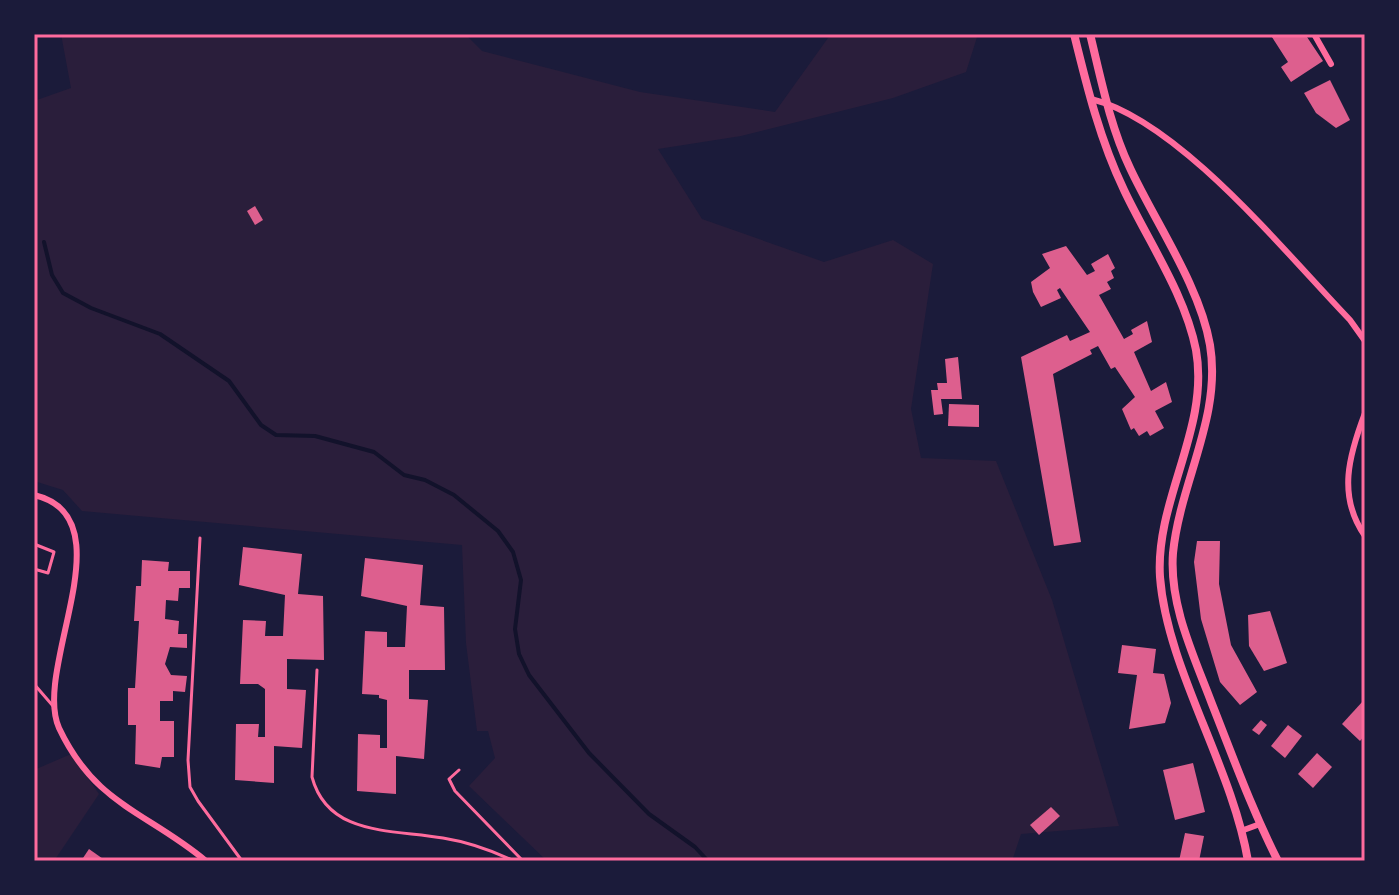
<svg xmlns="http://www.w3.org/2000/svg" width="1399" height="895" viewBox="0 0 1399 895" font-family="'Fira Sans Condensed',sans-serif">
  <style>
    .green { fill: #2a1e3b }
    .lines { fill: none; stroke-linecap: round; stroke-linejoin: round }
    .stream { stroke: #12122b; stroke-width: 4 }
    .building { fill: #dd5f8e }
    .service { stroke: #ff6b9d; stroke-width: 3 }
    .minor { stroke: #ff6b9d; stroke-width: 6 }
    .tertiary { stroke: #ff6b9d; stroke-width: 8 }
    .neatline { fill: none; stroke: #ff6b9d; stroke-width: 3 }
  </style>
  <rect width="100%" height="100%" fill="#1b1b3a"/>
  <g class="green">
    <path d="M61,34H465L482,51L640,92L775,112L828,38L837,34H978L966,72L893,98L741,136L658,149L702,219L824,262L893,240L933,264L911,409L921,458L996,461L1052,600L1119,826L1021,834L1012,861H547L469,786L495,758L488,731H477L466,643L462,545L82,511L63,490L34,481V101L71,88Z"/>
    <path d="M71,754L99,794L54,861H34V770Z"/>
  </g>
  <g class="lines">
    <path class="stream" d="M44,242L52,275L63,293L91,308L160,334L229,381L261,425L276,435L315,436L374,452L404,475L425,480L454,495L498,531L513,552L521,580L515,629L519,654L529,675L589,753L649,814L695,847L708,861"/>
  </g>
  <g class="building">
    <path d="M1270,34H1305L1323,61L1291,82L1281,67L1288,62Z"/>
    <path d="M1330,80L1350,120L1336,128L1316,113L1304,93Z"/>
    <path d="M255,206L263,220L255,225L247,211Z"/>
    <path d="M1066,246L1087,275L1095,271L1091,264L1108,254L1115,268L1111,271L1114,278L1107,282L1111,289L1099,295L1124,339L1133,334L1131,330L1147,321L1152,342L1134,352L1151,391L1166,382L1172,402L1155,411L1164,428L1150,436L1147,431L1139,436L1134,428L1131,430L1122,409L1135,397L1115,367L1111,369L1098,346L1090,350L1092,354L1053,374L1081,542L1054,546L1021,357L1067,335L1070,341L1090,332L1060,288L1057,290L1061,298L1041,307L1033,292L1031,282L1050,268L1042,254Z"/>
    <path d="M958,357L962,399H941L943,414L934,415L931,390H938L937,383H947L945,359Z"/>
    <path d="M949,404L979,405V427L948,426Z"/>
    <path d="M1197,541H1220L1219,584L1231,645L1257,692L1240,705L1220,682L1201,619L1194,562Z"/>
    <path d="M243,547L302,554L298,594L323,596L324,660L287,659V689L306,690L302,748L274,746V783L235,780L236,724H259L258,737H265V689L258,684H240L243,620L266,621L265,636H283L285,595L239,585Z"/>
    <path d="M365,558L423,565L420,605L444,607L445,670H409V699L428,700L424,759L396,756V794L357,791L358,734L380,735V748H387V700L379,698V695L362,694L365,631L387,632V647H405L407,606L361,596Z"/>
    <path d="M142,560L169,562L168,571H190V588H179L178,601L166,600L165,619L179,621L178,634H187V648L170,647L165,664L171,675L187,676L185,692L173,691V701H160V721H174V757H162L160,768L135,764L136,725H128V688H135L139,621H134L136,586H141Z"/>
    <path d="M1270,611L1287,663L1264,671L1249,646L1248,615Z"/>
    <path d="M1122,645L1156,649L1153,673L1164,674L1171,703L1165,723L1129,729L1137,675L1118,673Z"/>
    <path d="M1363,701L1365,735L1360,741L1342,724Z"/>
    <path d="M1261,720L1267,725L1259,735L1252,730Z"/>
    <path d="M1288,725L1302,736L1285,758L1271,746Z"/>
    <path d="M1317,753L1332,767L1313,788L1298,774Z"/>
    <path d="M1193,763L1205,812L1175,820L1163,770Z"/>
    <path d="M1051,807L1060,816L1039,835L1030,825Z"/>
    <path d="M1185,833L1204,836L1199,861H1179Z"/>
    <path d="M89,849L106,861H81Z"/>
  </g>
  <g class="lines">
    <g class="service">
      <path d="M200,538L188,760L190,787L198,801L242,861"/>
      <path d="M34,544L54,552L48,573L34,569"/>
      <path d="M317,670L312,777C328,837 393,829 443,838C468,842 491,850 514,861"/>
      <path d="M34,684L53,706"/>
      <path d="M459,770L449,779L455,791L523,861"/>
    </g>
    <g class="minor">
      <path d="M1314,34L1331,64"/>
      <path d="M1091,99C1179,120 1287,255 1350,320L1365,341"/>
      <path d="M1365,413C1349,455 1337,496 1365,536"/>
      <path d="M34,495C129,517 32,668 59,728C96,806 146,811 206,861"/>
      <path d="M1241,831L1260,824"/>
    </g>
    <g class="tertiary">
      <path d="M1074,34C1087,87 1100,140 1124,190C1148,241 1185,294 1196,350C1210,428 1155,500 1160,577C1167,669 1232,766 1248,861"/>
      <path d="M1090,34C1101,79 1110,126 1130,168C1155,222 1200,286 1210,345C1222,417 1180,482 1173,553C1169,605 1194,656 1212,704C1233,757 1252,810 1278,861"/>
    </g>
  </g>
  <rect width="1399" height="895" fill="none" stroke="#1b1b3a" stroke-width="72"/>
  <rect x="36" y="36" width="1327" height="823" class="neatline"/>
</svg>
